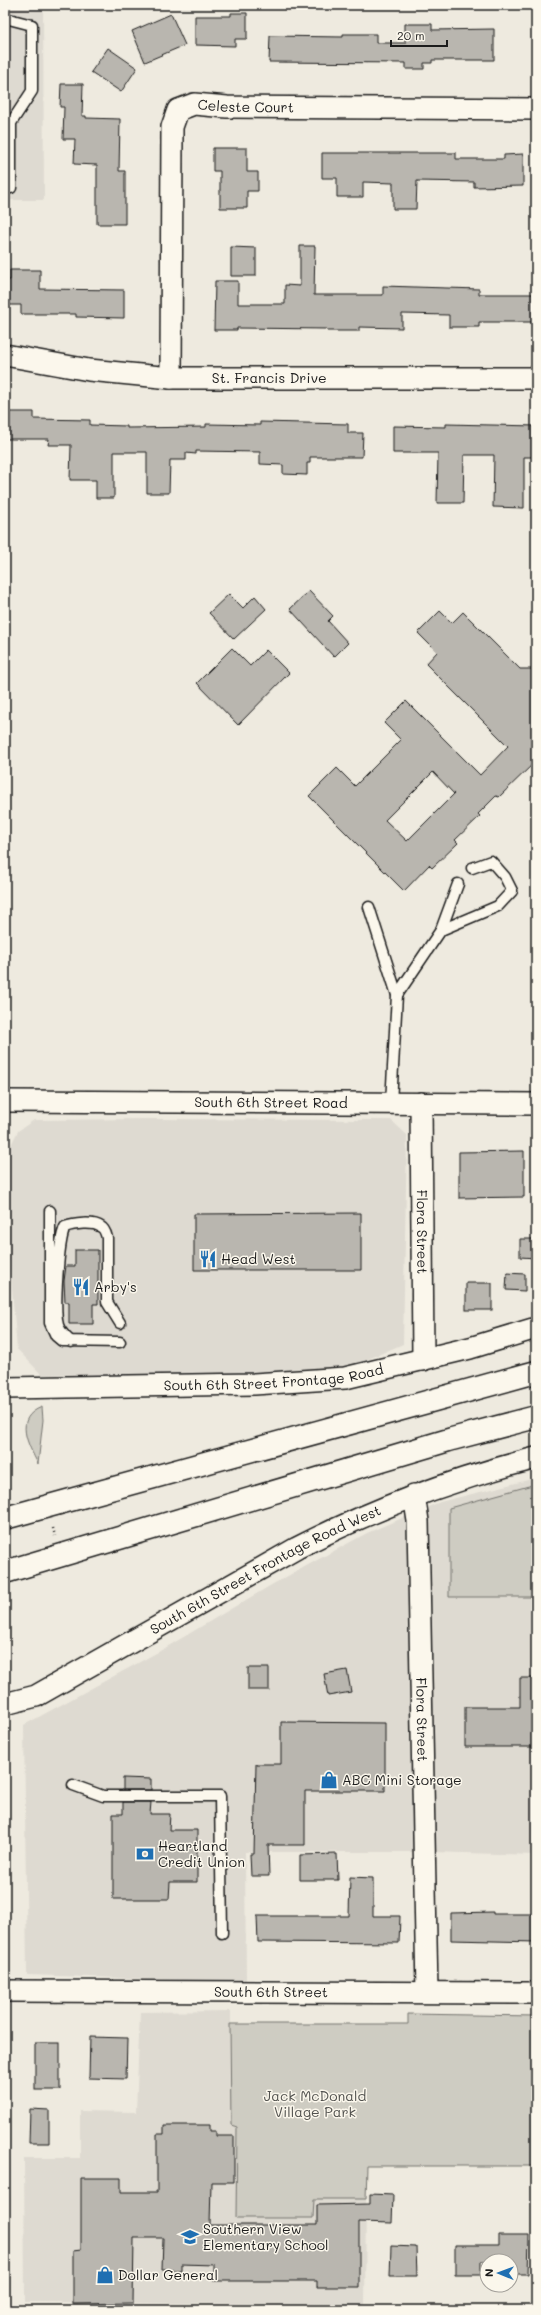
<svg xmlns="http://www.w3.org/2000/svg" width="541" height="2315" viewBox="0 0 541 2315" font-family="Mali,sans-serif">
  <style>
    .built { fill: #dedad1 }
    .green { fill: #ceccc2; stroke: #75746f }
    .building { fill: #b9b6af; stroke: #1c1c1c; fill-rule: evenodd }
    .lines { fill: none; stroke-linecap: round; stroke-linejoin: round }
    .lane-casing { stroke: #1c1c1c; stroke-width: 13 }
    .street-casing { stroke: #1c1c1c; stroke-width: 24 }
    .primary-casing { stroke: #1c1c1c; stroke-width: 25 }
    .path { stroke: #1c1c1c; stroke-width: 2.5; stroke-dasharray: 1 3; stroke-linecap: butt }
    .lane { stroke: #fbf7ec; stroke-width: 10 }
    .street { stroke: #fbf7ec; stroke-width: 21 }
    .primary { stroke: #fbf7ec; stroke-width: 22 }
    .labels { text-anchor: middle; stroke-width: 3; stroke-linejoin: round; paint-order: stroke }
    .street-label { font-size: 14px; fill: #1c1c1c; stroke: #fbf7ec }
    .poi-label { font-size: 14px; fill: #1c1c1c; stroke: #fbf7ec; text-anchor: start }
    .park-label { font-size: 14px; fill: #51514e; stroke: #fbf7ec }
  </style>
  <rect width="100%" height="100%" fill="#eeeadf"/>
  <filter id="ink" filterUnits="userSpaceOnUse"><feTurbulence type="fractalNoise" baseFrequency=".025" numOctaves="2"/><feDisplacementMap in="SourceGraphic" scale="8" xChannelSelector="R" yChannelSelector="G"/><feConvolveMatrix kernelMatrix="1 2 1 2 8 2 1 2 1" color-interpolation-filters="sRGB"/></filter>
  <g filter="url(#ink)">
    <g class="built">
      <path d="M5,5H43L44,200H5Z"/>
      <path d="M5,509H9L7,659H5Z"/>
      <path d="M151,1119L391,1120L407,1135L403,1344L357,1364L284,1373L42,1375L17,1349L8,1241L9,1149L18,1131L34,1120Z"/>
      <path d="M536,1478V1855L432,1852H245L246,1982L27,1975L24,1725L160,1651L273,1584L367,1533L440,1502Z"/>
      <path d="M231,2011V2125L237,2127L313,2217L314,2199H366L365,2305L25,2302L24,2158H80V2111L136,2112L140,2012Z"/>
    </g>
    <g class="green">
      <path d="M42,1407L43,1420L38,1464C28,1444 13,1418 42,1407Z"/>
      <path d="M536,1484V1597H449V1508Z"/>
      <path d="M408,2014L536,2016V2166H367L366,2199H314L313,2218H236L237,2127L231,2125L230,2024H408Z"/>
    </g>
    <g class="building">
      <path d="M231,13H247V39H235V46L195,45V16H231Z"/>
      <path d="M171,14L185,45L145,62L132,31Z"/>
      <path d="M405,24H432V30L494,29V60H432V63H424V69H406V63L269,62L270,36L343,37V34H376V43H405Z"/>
      <path d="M108,48L137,68L121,92L91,72Z"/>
      <path d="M61,84H83L82,116H86V118L120,119L119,171H125V224H97V165L74,164L75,139H63L64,107H60Z"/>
      <path d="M213,148H247V172H258V191H247V208H220V171H213Z"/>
      <path d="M322,153H456V159H504V155L523,154V186L474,187V182L417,181L416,209H393V183L363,182V197H337V178H322Z"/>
      <path d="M300,246H315L314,295H383V286L479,289V294H536V322H479V327H449V315L402,314V328L359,327V331H327V329L237,328V330H214L215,281H238V304H285V285L300,286Z"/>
      <path d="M231,247L256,248V276H231Z"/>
      <path d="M10,270H40V289L124,290V318L76,317V314H21V305H5V280H10Z"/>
      <path d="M5,412H34V419L90,420V425L127,426V428L206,427V424L260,425V422L348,424V433H363L362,457H310V463H307V475L283,474V465L260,464V452L196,451V454L186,453V460H170L169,493H147V452H114V498H96V480H70L71,445H48L49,439H5Z"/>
      <path d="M446,424L536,426V457H524V508L493,507L494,455H464L463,503H437L438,453H393V426L446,427Z"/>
      <path d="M309,591L333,616L328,621L348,643L334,657L290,609Z"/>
      <path d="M229,594L243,608L255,596L266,609L234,639L209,613Z"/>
      <path d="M440,611L452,623L463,612L520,669H536V761L499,797L496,796L478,814L480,816L455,840L458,843L432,868L429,865L404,891L309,796L337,768L355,786L401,740L384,723L406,701L480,775L508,746L426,664L437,652L418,633ZM433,772L454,794L407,841L385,820Z"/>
      <path d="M232,648L250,666L266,650L289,673L238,725L197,683Z"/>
      <path d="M524,1151V1197L459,1198V1152Z"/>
      <path d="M361,1213V1270H194V1214Z"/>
      <path d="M520,1239H536V1258L520,1257Z"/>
      <path d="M75,1250H98V1304H93V1324H69V1302H65L64,1281L66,1266H75Z"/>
      <path d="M507,1273L525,1274V1291L506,1290Z"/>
      <rect x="466" y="1283" width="26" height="27"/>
      <rect x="248" y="1668" width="21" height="22"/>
      <path d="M347,1670L351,1692L328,1696L324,1674Z"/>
      <path d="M520,1678H536V1747H465V1707H520Z"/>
      <path d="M281,1722L385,1723V1791H305V1845H268L269,1876H251L250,1854H254L256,1764H281Z"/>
      <path d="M123,1778L151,1779V1790H123Z"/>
      <path d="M123,1802H151L150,1814H170L169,1830H197V1882H170L169,1899H113V1814H123Z"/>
      <path d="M337,1854L338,1880H300V1855Z"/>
      <path d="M350,1877L373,1878V1916H400L399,1943L258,1942L257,1916H349Z"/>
      <path d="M493,1912V1914H536V1942L451,1940V1913Z"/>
      <path d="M90,2037L127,2038L126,2079L89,2078Z"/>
      <rect x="35" y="2043" width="25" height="47"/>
      <path d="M30,2109L49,2110V2143H29Z"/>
      <path d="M164,2125H210V2131H216V2136H234V2182H211L210,2225H317V2205L370,2204V2194L393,2195L392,2223L359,2222V2287H317V2281H214V2265L181,2264V2270H162L163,2238H134L133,2303L73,2304V2251L81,2250V2178H121V2192H157V2134H164Z"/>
      <path d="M499,2235H529L528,2274H511V2261H481V2275H455V2245H499Z"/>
      <path d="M391,2246L416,2247L417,2276H390Z"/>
    </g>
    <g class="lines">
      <g class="lane-casing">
        <g id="lane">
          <path d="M5,18L32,25V91L11,123V188H5"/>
          <path d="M369,907L397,995L391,1103"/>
          <path d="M441,930L458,884"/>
          <path d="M397,995L441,930L498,906L512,891L505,877L491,861L472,868"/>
          <path d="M50,1211V1323L56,1336L62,1341L120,1342"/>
          <path d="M71,1342C66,1337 60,1332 58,1325C54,1310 58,1242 65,1227C73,1224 93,1221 101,1227C105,1229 106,1234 107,1238V1302L120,1323"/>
          <path d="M73,1785L103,1796H220L222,1933"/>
        </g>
      </g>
      <g class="street-casing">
        <g id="street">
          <path id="s1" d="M5,355L89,370L171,378H536"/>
          <path id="s2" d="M171,378L172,127L178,110L194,104L227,107L536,109"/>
          <path id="s3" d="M5,1101L536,1104"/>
          <path id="s4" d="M421,1103L423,1360"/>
          <path id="s5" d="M5,1388L254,1384L345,1378L470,1348L536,1328"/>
          <path id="s6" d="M414,1495L418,1521L427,1992"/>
          <path id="s7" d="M5,1704L36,1696L297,1548C373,1509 453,1479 536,1458"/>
          <path id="s8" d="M5,1991L536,1993"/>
        </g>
      </g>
      <g class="primary-casing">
        <g id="primary">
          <path d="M5,1518L536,1372"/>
          <path d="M5,1572L452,1439L536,1417"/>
        </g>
      </g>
      <path class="path" d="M53,1528L55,1536"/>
      <use href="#lane" class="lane"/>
      <use href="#street" class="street"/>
      <use href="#primary" class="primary"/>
    </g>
  </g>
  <defs>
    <g id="restaurant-bare" transform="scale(1.38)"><path d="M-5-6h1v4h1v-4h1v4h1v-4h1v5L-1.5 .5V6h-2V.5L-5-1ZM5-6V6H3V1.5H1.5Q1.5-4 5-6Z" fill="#1f6fb2" stroke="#fbf7ec" stroke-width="2.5" paint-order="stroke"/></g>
    <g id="shop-bare" transform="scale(1.38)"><path d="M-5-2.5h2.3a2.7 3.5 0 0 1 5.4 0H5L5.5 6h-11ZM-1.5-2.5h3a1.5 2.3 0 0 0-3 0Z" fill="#1f6fb2" stroke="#fbf7ec" stroke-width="2.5" paint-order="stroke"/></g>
    <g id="bank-bare" transform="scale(1.38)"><path d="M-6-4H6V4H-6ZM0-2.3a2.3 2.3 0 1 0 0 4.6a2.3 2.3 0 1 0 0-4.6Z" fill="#1f6fb2" stroke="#fbf7ec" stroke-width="2.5" paint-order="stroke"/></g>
    <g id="school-bare" transform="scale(1.38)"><path d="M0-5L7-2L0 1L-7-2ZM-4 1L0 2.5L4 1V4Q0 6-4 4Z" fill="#1f6fb2" stroke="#fbf7ec" stroke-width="2.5" paint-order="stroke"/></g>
  </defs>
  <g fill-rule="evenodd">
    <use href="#restaurant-bare" x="208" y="1259"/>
    <use href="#restaurant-bare" x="81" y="1287"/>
    <use href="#shop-bare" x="329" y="1780"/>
    <use href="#bank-bare" x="145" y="1854"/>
    <use href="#school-bare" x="190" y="2237"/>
    <use href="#shop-bare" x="105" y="2275"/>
  </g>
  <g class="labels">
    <g class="street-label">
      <text dy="5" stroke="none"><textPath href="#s2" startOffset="338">Celeste Court</textPath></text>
      <text dy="5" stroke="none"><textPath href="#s1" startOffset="266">St. Francis Drive</textPath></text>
      <text dy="5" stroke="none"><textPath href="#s3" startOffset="266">South 6th Street Road</textPath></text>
      <text dy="5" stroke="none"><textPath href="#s4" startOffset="129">Flora Street</textPath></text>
      <text dy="5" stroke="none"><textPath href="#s5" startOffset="269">South 6th Street Frontage Road</textPath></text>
      <text dy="5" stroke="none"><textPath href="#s7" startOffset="294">South 6th Street Frontage Road West</textPath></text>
      <text dy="5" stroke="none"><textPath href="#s6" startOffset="225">Flora Street</textPath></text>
      <text dy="5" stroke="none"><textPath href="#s8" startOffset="266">South 6th Street</textPath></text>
    </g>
    <g class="poi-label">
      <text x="221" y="1264">Head West</text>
      <text x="94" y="1292">Arby's</text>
      <text x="342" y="1785">ABC Mini Storage</text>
      <text x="158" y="1851">Heartland<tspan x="158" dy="16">Credit Union</tspan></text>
      <text x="203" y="2234">Southern View<tspan x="203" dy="16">Elementary School</tspan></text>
      <text x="118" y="2280">Dollar General</text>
    </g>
    <g class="park-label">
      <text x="315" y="2101">Jack McDonald<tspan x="315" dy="16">Village Park</tspan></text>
    </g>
  </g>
  <rect width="541" height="2315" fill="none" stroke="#fbf7ec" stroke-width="20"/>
  <rect x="10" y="10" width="521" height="2295" fill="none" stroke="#1c1c1c" stroke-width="1.5" filter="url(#ink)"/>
  <g transform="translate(499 2273) rotate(271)"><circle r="19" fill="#fbf7ec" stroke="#a29f99"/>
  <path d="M0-3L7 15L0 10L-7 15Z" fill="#1f6fb2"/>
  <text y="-6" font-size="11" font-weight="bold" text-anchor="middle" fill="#1c1c1c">N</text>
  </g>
  <path d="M391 40v6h56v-6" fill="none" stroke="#1c1c1c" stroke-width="2"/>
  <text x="397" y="40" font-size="12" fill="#1c1c1c" stroke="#fbf7ec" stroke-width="3" paint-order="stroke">20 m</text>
</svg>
